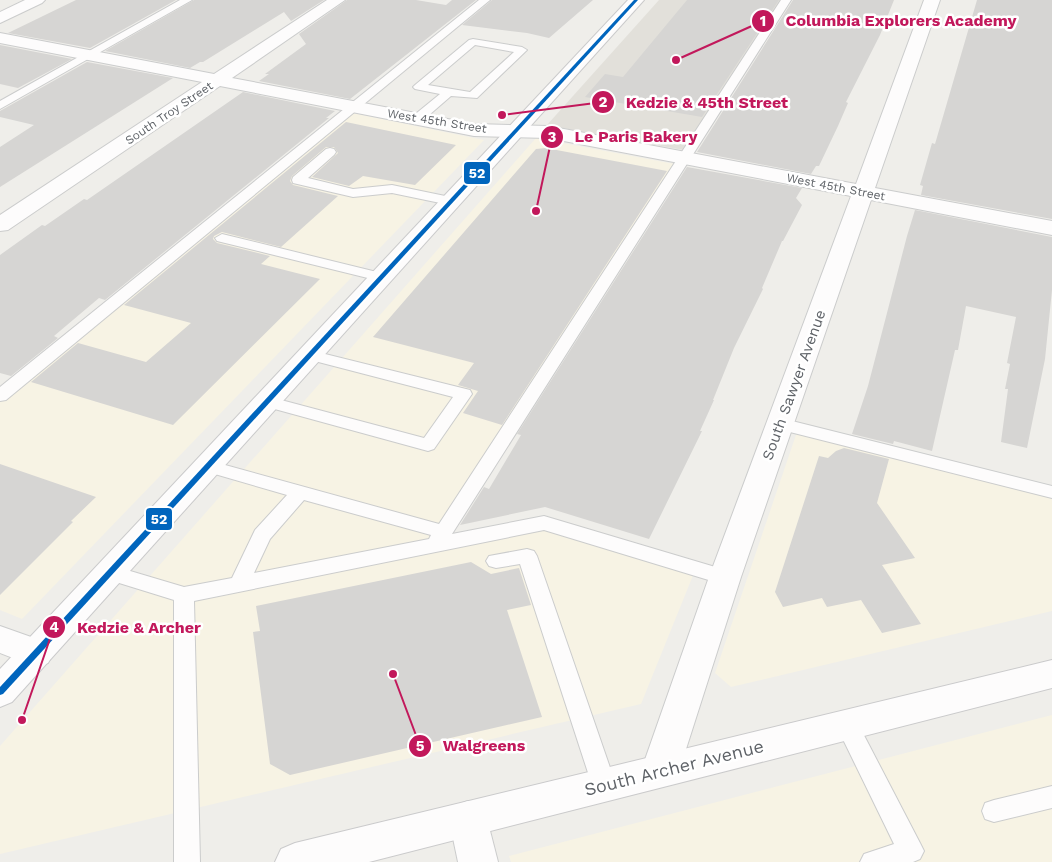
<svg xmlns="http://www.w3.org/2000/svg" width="1052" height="862" viewBox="0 0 1052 862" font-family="'Work Sans',sans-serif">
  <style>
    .commercial { fill: #f7f3e4 }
    .education { fill: #e2e0da }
    .building { fill: #d6d5d3 }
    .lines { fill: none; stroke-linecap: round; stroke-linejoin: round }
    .service-casing { stroke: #cbcccc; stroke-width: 2 }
    .minor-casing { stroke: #cbcccc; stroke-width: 2 }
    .secondary-casing { stroke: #cacacb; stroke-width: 2 }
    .service { fill: #fdfcfc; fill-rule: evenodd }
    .minor { fill: #fdfcfc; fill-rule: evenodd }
    .secondary { fill: #fdfcfc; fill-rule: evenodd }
    .bus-1-casing { stroke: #fff; stroke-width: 4 }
    .bus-1 { fill: #0065bd; fill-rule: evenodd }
    .labels { text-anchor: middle; stroke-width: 5; stroke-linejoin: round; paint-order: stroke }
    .far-street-label { font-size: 12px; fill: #5f6368; stroke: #fff }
    .street-label { font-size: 15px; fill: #5f6368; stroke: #fff }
    .near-street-label { font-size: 18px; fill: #5f6368; stroke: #fff }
    .leader { fill: none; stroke: #c2185b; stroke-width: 2 }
    .callout-dot { fill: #c2185b; stroke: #fff; stroke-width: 2 }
    .mark-label { font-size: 15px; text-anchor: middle; font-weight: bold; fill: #fff }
    .callout-label { font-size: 16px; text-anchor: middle; font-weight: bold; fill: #c2185b; stroke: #fff; stroke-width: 5; stroke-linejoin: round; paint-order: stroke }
    .line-badge { stroke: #fff; stroke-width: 2 }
    .badge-label { font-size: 14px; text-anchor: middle; font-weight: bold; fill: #fff }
  </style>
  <rect width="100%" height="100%" fill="#efeeea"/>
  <g class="commercial">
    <path d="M347,112L484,140L22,619L0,610V396Z"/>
    <path d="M536,138L680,165L435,544L544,523L696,568L641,704L0,854V746Z"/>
    <path d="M798,429L1052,492V611L731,687L715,673Z"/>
    <path d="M1052,715V862H511L509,856Z"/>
  </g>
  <path class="education" d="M659,0H786L689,151L547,125Z"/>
  <g class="building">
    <path d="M76,0H176L90,48L8,33Z"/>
    <path d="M194,0H324L291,21L284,12L203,62H200L190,68L105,51Z"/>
    <path d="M347,0H416L446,5L452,0H476L350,99L259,81L269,74H265L306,44L299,34Z"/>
    <path d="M492,0H593L549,38L527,33L462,25Z"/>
    <path d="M687,0H779L702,117L585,97L605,74L623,77Z"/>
    <path d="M793,0H894L880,35L846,102L848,103L838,126L819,166H816L811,174L697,152Z"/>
    <path d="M977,0H1052V219L921,195L923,186L920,185L932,143L935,144Z"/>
    <path d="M0,45L72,59L18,88L0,84Z"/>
    <path d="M87,62L173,78L0,187V147L34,125L0,117V111Z"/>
    <path d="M243,92L335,111L326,118H329L105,300L99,298L54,336L58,338L11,376L0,373V255L42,225L45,226L84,199L87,200Z"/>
    <path d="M346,122L456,145L415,185L363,176L349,186L312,177L338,153L334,147H326L292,176L290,181L293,185L338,196L281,247L222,232L214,236L213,239L217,243L270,256L261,264L320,279L173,425L31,382L78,343L146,362L191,323L124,305Z"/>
    <path d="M546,148L667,171L502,425L463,413L478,391L458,385L474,363L373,337L536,149Z"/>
    <path d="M687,167L802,188L796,198L802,205L783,241H782L762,288L763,289L734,348L713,400H714L700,431H702L649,539L545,507L460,525L484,487L489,489L521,435L517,434Z"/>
    <path d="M915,210L1052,237V290L1045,359L1027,448L1001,442L1008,389H1005L1010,364L1007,363L1016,317L966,306L958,350H955L932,451L894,441L893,444L852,434L868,386L907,236Z"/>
    <path d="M844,448L889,459L877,503L915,558L882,565L921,624L882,633L861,600L827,607L822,598L783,607L775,592L819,456L828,458L836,451Z"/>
    <path d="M0,464L96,497L71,521L73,522L0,595Z"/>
    <path d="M471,562L491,574L519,568L531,605L507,610L542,717L290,775L270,764L253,632L260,631L256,606Z"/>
  </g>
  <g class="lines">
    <g class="service-casing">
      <g id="service">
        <path d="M180,0H192L0,109V101Z"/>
        <path d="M479,0H490L6,400L0,401V387Z"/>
        <path d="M781,0H791L452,534L544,516L732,572L735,577L732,582L725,585L544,530L194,601L200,862H174V600L103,578L100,573L103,568L110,565L184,587L232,578L255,530L287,495L201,470L198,466L201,462L207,460L439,524ZM304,500L431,535L429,539L254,573L270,539Z"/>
        <path d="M473,39L522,47L527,50L477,98L451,96L421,122H413L411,119L413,116L440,94L415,89L413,87L415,85L469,40ZM475,45L514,52L470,92L428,85Z"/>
        <path d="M330,148L334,149L336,152L334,155L308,178L353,189L392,185L450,197L457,201L450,205L392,193L353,197L293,183L292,180L293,177L326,149Z"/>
        <path d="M222,234L385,274L387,277L385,280L380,281L217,241L215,238Z"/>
        <path d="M309,350L470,390L472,394L434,449L428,451L260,405L258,401L260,397L266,396L424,438L453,397L303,358L301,355L303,352Z"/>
        <path d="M780,418L1052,486V498L774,428L771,424L774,420Z"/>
        <path d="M527,549L534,551L537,556L616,785L612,793L604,796L596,793L592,785L520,564L496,568L489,566L486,561L489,556Z"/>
        <path d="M847,715L855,718L920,843L924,851L920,859L913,862H860L864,854L894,844L836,725L839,718Z"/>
        <path d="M1052,786V808L994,822L985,819L982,811L985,803L994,800Z"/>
      </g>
    </g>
    <g class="minor-casing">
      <g id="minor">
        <path d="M25,0H45L42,3L0,23V12Z"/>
        <path d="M327,0H345L232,78L474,124L548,126L856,184L924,0H940L875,188L1052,221V235L871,200L741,577L679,771L673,783L660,787L647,783L641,771L709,577L851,196L548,138L474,136L220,86L8,230L0,231V215L202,82L0,43V33L214,74Z"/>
        <path d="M0,626L48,643L53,653L48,663L36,667L0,653Z"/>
        <path d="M468,801L482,806L487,819L498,862H458L449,819L454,806Z"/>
      </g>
    </g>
    <g class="secondary-casing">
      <g id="secondary">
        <path d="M628,0H644L12,702L0,707V669Z"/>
        <path d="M1052,660V688L369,862H275L281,849L295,843Z"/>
      </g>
    </g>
    <use href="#service" class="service"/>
    <use href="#minor" class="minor"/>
    <use href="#secondary" class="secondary"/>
    <g class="bus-1-casing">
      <path id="bus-1" d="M634,0H638L3,694L0,695V687Z"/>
    </g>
    <use href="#bus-1" class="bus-1"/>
  </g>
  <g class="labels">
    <g class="far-street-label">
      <text transform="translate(169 113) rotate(-34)" y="4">South Troy Street</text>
      <text transform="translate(437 121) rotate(9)" y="4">West 45th Street</text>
      <text transform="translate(836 187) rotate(11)" y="4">West 45th Street</text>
    </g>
    <g class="street-label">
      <text transform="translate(794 385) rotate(-70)" y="5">South Sawyer Avenue</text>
    </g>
    <g class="near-street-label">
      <text transform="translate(674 768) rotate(-14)" y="6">South Archer Avenue</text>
    </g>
  </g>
  <path class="leader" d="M676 60L763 21M502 115L603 102M536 211L552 137M22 720L54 627M393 674L420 746"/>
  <g class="callout-dot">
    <circle cx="676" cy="60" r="5"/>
    <circle cx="502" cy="115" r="5"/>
    <circle cx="536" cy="211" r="5"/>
    <circle cx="22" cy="720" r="5"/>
    <circle cx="393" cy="674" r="5"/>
    <circle cx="763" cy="21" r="12"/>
    <circle cx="603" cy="102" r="12"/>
    <circle cx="552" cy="137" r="12"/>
    <circle cx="54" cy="627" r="12"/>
    <circle cx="420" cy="746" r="12"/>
  </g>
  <g class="mark-label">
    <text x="763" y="26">1</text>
    <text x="603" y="107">2</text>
    <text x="552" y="142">3</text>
    <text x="54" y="632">4</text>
    <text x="420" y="751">5</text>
  </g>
  <g class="callout-label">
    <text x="901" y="26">Columbia Explorers Academy</text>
    <text x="707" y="108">Kedzie &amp; 45th Street</text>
    <text x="636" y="142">Le Paris Bakery</text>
    <text x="139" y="633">Kedzie &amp; Archer</text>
    <text x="484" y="751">Walgreens</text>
  </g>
  <g class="line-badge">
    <rect x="463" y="161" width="28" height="24" rx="5" fill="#0065bd"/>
    <rect x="145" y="507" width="28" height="24" rx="5" fill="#0065bd"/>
  </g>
  <g class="badge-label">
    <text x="477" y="178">52</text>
    <text x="159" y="524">52</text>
  </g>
</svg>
